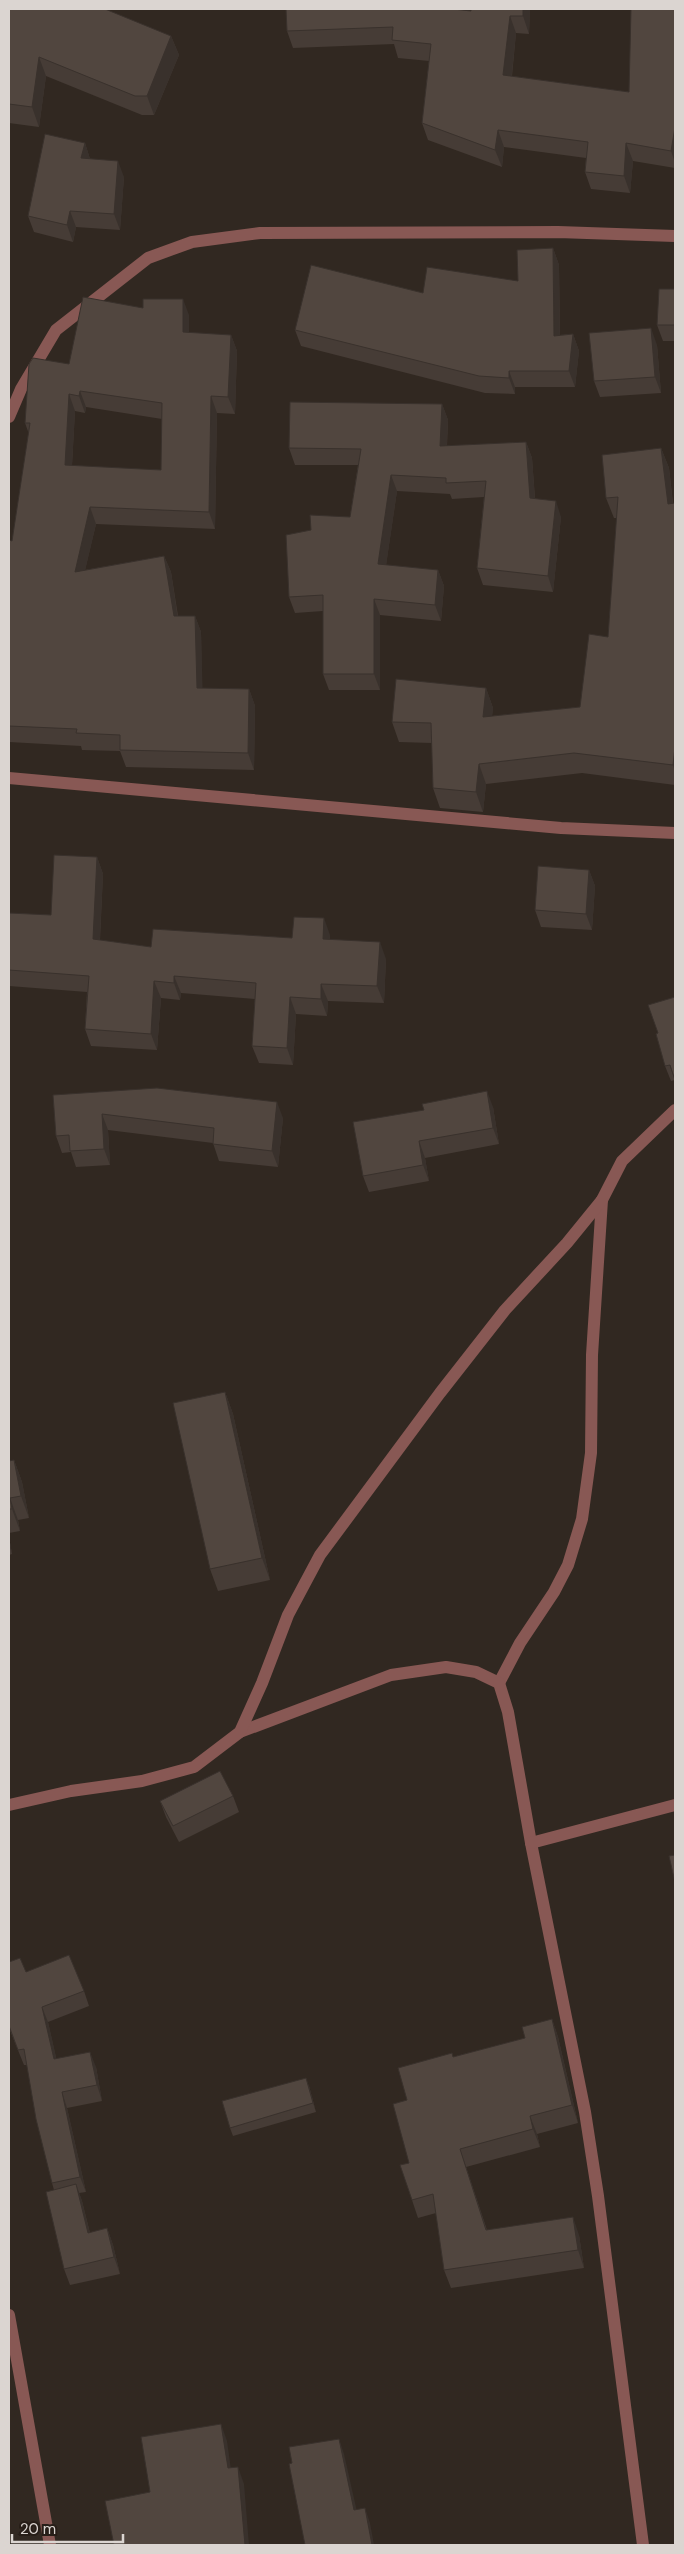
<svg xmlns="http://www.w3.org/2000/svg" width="684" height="2554" viewBox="0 0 684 2554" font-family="'DM Sans',sans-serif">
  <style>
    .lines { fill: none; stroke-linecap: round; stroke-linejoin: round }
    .minor { stroke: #885854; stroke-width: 12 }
    .wall { fill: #463c36; fill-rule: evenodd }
    .shaded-wall { fill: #39312c }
    .building { fill: #51463f; stroke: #39312c; fill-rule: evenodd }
  </style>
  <rect width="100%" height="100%" fill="#312821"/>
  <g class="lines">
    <g class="minor">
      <path d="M9,417L21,389L56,330L148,258L192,242L260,233L558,232L675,236"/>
      <path d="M9,778L561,828L675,833"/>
      <path d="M499,1683L520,1643L554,1592L568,1565L582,1519L591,1453L592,1355L602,1200"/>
      <path d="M240,1732L391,1675L446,1667L476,1672L499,1683L508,1712L531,1843L585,2112L598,2196L643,2545"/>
      <path d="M9,1805L71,1791L142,1781L194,1767L240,1732L262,1683L288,1615L320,1555L440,1393L505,1310L567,1243L602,1200L622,1161L675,1110"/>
      <path d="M531,1843L675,1805"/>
      <path d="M9,2315L50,2545"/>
    </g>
  </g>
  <g class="wall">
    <path d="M9,9L171,36L179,55L154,115H142L46,76L39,127L9,123Z"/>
    <path d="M471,9H530L529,34L516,33L512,76L629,92L675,9V168L633,161L630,193L591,189L585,172L586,158L504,147L502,167L428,140L422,123L429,61L398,58L394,44L293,48L287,31L471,11Z"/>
    <path d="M85,143L90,159L124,177L120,230L76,227L73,242L34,232L28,216Z"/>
    <path d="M553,248L559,265L560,335L573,334L579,351L575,387H515V394L485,393L301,346L295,330L423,293L518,281Z"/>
    <path d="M675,289V341H663L657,325Z"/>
    <path d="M143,308L189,315V333L231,335L237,351L235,414L217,413L215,529L96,524L85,570L164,556L171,572L178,616H195L201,632L202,688L249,689L255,706L254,770L126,767L120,751L82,750L81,746L9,742V540L12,541L29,434L25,423L69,364ZM86,407L162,419L161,470L72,466L75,411L85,413Z"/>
    <path d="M657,345L661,393L600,397L594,381Z"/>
    <path d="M442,404L448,420L447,446L526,442L532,458L535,498L561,517L553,592L483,585L477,568L484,497L452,499L450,494L397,491L386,565L438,570L444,586L441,621L380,615V690H329L323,674V611L295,613L289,597L311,530L350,517L358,465H295L289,448Z"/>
    <path d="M661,448L669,468L673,503H675V785L582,773L486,784L483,812L440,808L433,788L432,743L399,742L392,722L486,688L493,708L492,716L580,707L608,637L617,518H614L606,498Z"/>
    <path d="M97,857L103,874L100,940L151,947L292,938L330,935V940L386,959L384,1003L328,1001L327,1016L296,1014L293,1065L259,1063L252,1046L255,999L181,993L180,1000L161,998L157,1050L91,1046L85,1029L87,992L9,986V913L51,915Z"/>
    <path d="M589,870L595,886L592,930L541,927L535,910Z"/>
    <path d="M658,1033L675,1080L671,1081L665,1066Z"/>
    <path d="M53,1095L283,1118L278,1167L219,1161L213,1143L108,1130L110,1165L76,1167L71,1152L62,1153L56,1136Z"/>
    <path d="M493,1107L499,1144L425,1158L429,1181L369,1192L363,1176L353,1122Z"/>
    <path d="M225,1392L233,1414L270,1580L218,1591L210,1569Z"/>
    <path d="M14,1460L22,1482L29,1518L18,1520L20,1531L9,1533V1461Z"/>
    <path d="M9,1537L12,1554L9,1555Z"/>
    <path d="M233,1796L239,1812L179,1842L166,1817L160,1801Z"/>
    <path d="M9,1962L26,1972L84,1991L89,2006L48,2022L56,2058L96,2067L102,2101L67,2108L86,2192L79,2193L82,2201L90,2233L107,2228L113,2245L120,2274L70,2285L64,2269L54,2190L52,2183L27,2065H24L9,2028Z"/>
    <path d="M552,2019L558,2037L578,2123L537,2134L540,2147L466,2167L487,2230L579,2235L584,2268L451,2288L444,2270L436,2213L418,2218L412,2200L409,2163L407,2100L453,2057L525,2038Z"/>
    <path d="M309,2086L316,2112L233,2136L230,2128Z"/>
  </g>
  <g class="shaded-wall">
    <path d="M523,9H530L529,34L523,16Z"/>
    <path d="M510,16L516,33L510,92L503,75Z"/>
    <path d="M171,36L179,55L154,115L147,96Z"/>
    <path d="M39,57L46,76L39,127L32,107Z"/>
    <path d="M675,127V163L671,151Z"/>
    <path d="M498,130L504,147L502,167L495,150Z"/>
    <path d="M85,143L90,159L81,158Z"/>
    <path d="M626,143L633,161L630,193L624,176Z"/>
    <path d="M118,161L124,177L120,230L114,214Z"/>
    <path d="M70,211L76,227L73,242L67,225Z"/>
    <path d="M553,248L559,265L560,352L554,336Z"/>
    <path d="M183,299L189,315V349L183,332Z"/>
    <path d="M651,328L657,345L661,393L655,377Z"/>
    <path d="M573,334L579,351L575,387L569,371Z"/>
    <path d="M231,335L237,351L235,414L228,397Z"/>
    <path d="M509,371L515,387V394L509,378Z"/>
    <path d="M80,391L86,407L85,413L79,396Z"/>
    <path d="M69,394L75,411L71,482L65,465Z"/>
    <path d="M211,396L217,413L215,529L209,512Z"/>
    <path d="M442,404L448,420L446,462L440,446Z"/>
    <path d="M526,442L532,458L536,514L530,498Z"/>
    <path d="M661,448L669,468L675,524L668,504Z"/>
    <path d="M391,475L397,491L384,580L378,564Z"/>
    <path d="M556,501L561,517L553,592L548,576Z"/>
    <path d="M90,507L96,524L81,588L75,572Z"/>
    <path d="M164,556L171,572L180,633L174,616Z"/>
    <path d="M438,570L444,586L441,621L435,605Z"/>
    <path d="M374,599L380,615V690L374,674Z"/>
    <path d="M195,616L201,632L203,705L197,688Z"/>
    <path d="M486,688L493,708L490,737L483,717Z"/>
    <path d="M249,689L255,706L254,770L248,753Z"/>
    <path d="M675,747V772L673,765Z"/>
    <path d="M479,764L486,784L483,812L476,792Z"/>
    <path d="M97,857L103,874L99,956L93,939Z"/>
    <path d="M589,870L595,886L592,930L586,914Z"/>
    <path d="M324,918L330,935L329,956L323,939Z"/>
    <path d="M380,942L386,959L384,1003L377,986Z"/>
    <path d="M174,976L181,993L180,1000L174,983Z"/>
    <path d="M154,981L161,998L157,1050L151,1034Z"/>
    <path d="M321,984L328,1001L327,1016L321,999Z"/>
    <path d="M290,997L296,1014L293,1065L287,1048Z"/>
    <path d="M487,1091L493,1107L499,1144L493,1128Z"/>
    <path d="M277,1102L283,1118L278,1167L272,1151Z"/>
    <path d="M102,1114L108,1130L110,1165L104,1149Z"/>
    <path d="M419,1141L425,1158L429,1181L423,1165Z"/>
    <path d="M225,1392L233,1414L270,1580L262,1558Z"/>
    <path d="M14,1460L22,1482L29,1518L21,1496Z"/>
    <path d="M10,1498L18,1520L20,1531L12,1509Z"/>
    <path d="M9,1537L12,1554L9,1544Z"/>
    <path d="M42,2007L48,2022L60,2074L54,2059Z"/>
    <path d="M552,2019L558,2037L578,2123L572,2105Z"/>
    <path d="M90,2052L96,2067L102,2101L97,2085Z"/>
    <path d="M306,2078L309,2086L316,2112L313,2103Z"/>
    <path d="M62,2092L67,2108L86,2192L80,2177Z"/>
    <path d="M530,2116L537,2134L540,2147L533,2129Z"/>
    <path d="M460,2149L466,2167L492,2248L486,2230Z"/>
    <path d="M76,2184L82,2201L94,2250L88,2233Z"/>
    <path d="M573,2217L579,2235L584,2268L578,2250Z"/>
    <path d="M107,2228L113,2245L120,2274L114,2257Z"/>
    <path d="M221,2424L227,2441L233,2484L228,2468Z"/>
    <path d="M339,2439L344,2454L360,2525L354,2510Z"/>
    <path d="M238,2467L244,2484L249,2545H245Z"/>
    <path d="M365,2508L370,2523L374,2545H372Z"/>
  </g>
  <g class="building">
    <path d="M9,9H105L171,36L147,96H135L39,57L32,107L9,104Z"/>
    <path d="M286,9H453L471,11V9H523V16H510L503,75L629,92L631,9H675V127L671,151L626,143L624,176L585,172L588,142L498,130L495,150L422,123L431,44L392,40L393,27L287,31Z"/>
    <path d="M45,134L85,143L81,158L118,161L114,214L70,211L67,225L28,216Z"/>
    <path d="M553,248L554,336L573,334L569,371H509V378L479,376L295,330L311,265L423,293L427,267L518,281L517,250Z"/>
    <path d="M659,289H675V325H657Z"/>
    <path d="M83,297L143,308V299H183V332L231,335L228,397L211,396L209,512L90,507L75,572L164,556L174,616H195L197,688L249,689L248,753L120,750V735L76,733L77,729L9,726V540L12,541L30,423H25L29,364L33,358L69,364ZM80,391L162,403L161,470L65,465L69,394L79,396Z"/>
    <path d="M651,328L655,377L594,381L589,333Z"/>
    <path d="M290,402L442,404L440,446L526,442L530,498L556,501L548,576L477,568L486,481L446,483V478L391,475L378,564L438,570L435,605L374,599V674H323V595L289,597L286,535L311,530L310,515L350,517L361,449L289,448Z"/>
    <path d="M661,448L668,504L675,503V747L673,765L574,753L479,764L476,792L433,788L431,723L392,722L396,679L486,688L483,717L580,707L589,634L608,637L618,497L606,498L602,455Z"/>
    <path d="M54,855L97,857L93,939L151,947L153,929L292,938L294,917L324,918L323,939L380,942L377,986L321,984V999L290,997L287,1048L252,1046L256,983L174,976V983L154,981L151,1034L85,1029L89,976L9,970V913L51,915Z"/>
    <path d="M538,866L589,870L586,914L535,910Z"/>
    <path d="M675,997V1080L670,1065L665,1066L656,1034L658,1033L648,1005Z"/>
    <path d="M157,1088L277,1102L272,1151L213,1144L214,1128L102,1114L104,1149L70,1151L69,1135L56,1136L53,1095Z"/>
    <path d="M487,1091L493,1128L419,1141L423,1165L363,1176L353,1122L424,1110L422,1104Z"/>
    <path d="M225,1392L262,1558L210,1569L173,1403Z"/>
    <path d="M14,1460L21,1496L10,1498L12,1509H9V1461Z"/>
    <path d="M220,1771L233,1796L173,1826L160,1801Z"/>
    <path d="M675,1855V1882L669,1856Z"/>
    <path d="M69,1955L84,1991L42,2007L54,2059L90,2052L97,2085L62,2092L80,2177L52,2183L36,2119L24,2049L18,2050L9,2026V1962L20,1958L26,1972Z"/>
    <path d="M552,2019L572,2105L530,2116L533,2129L460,2149L486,2230L573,2217L578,2250L444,2270L433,2194L412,2200L400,2165L409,2163L393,2104L407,2100L398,2068L452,2053L453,2057L525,2038L522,2027Z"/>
    <path d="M306,2078L313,2103L230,2128L222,2101Z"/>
    <path d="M76,2184L88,2233L107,2228L114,2257L64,2269L46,2192Z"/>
    <path d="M221,2424L228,2468L238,2467L245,2545H114L105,2501L150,2492L141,2437Z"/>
    <path d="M339,2439L354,2510L365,2508L372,2545H305L289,2464L292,2463L289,2447Z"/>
  </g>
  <rect width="684" height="2554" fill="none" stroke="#dbd5d1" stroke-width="20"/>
  <path d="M12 2534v8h111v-8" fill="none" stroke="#dbd5d1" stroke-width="2.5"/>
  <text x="20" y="2534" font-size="15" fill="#dbd5d1" stroke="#271e18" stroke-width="4" paint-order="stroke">20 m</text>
</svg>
